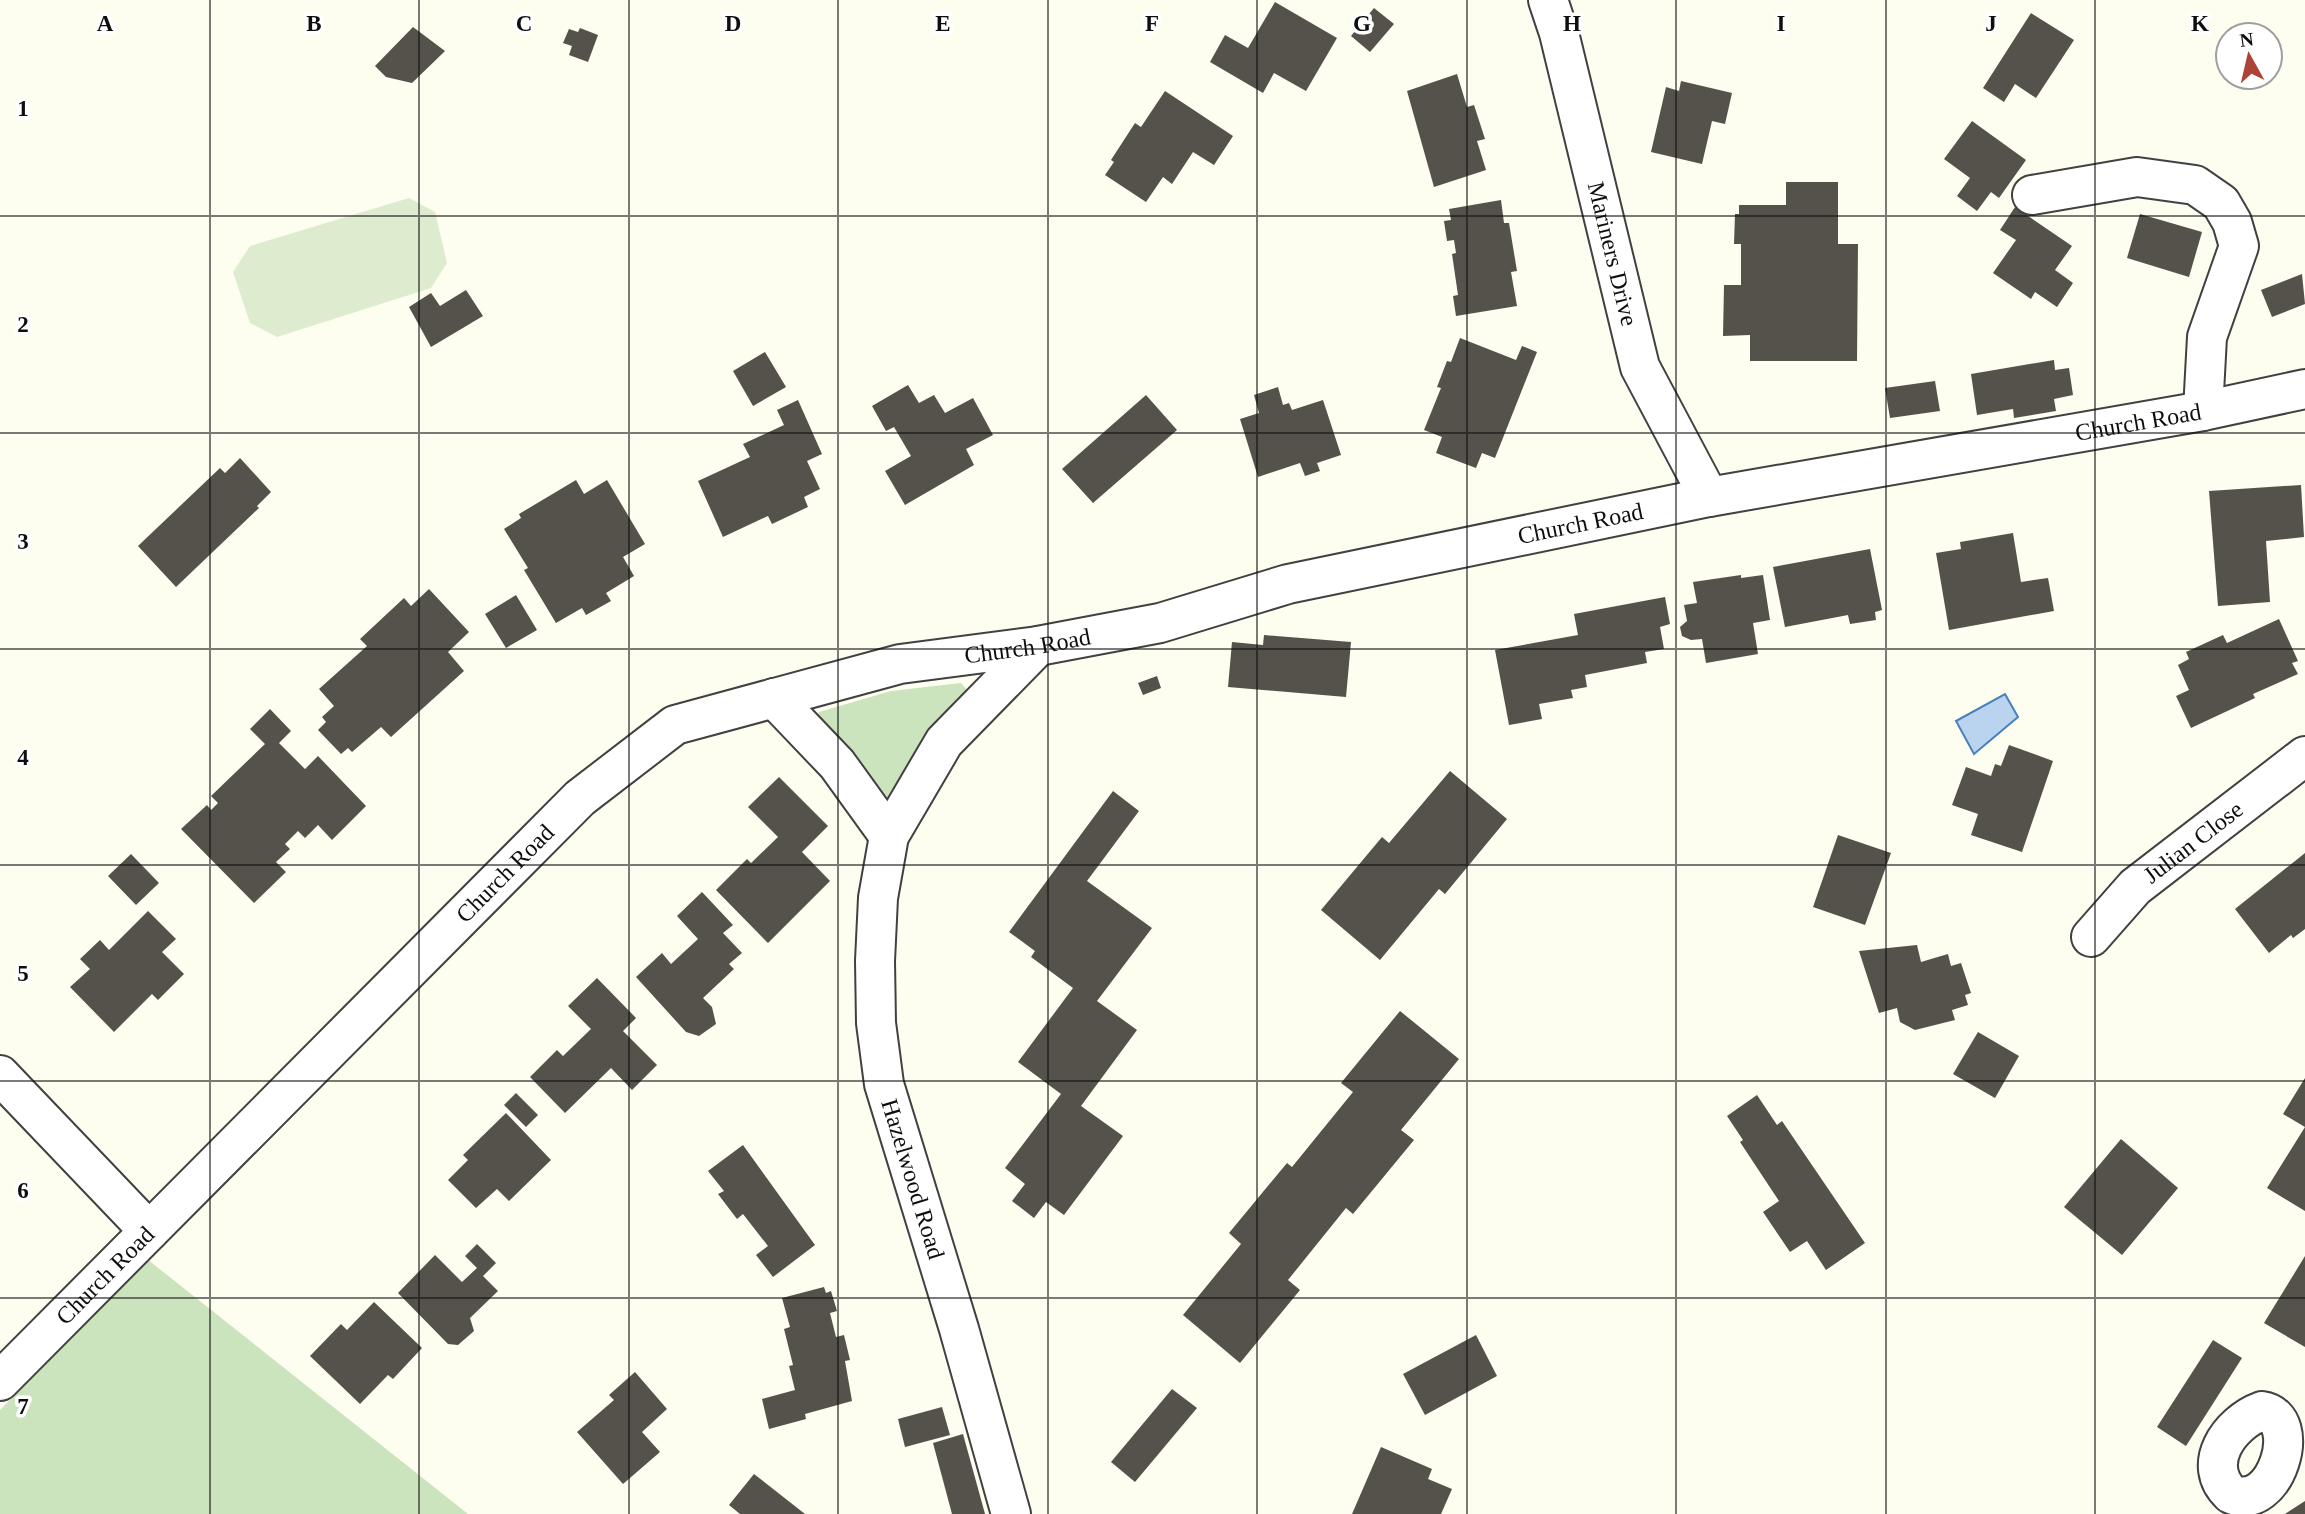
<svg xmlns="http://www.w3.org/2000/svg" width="2305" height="1514" viewBox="0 0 2305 1514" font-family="'Times New Roman',serif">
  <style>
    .green { fill: #cce4bd }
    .pitch { fill: #ddecce }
    .water { fill: #bad4ef; stroke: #4a7fbd; stroke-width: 2 }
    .building { fill: #55514b }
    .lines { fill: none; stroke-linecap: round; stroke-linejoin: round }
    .minor-casing { stroke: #414141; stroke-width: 42 }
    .minor { stroke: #fff; stroke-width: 38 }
    .grid { fill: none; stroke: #0e0e0e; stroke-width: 2; stroke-opacity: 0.55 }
    .labels { text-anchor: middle; stroke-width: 7; stroke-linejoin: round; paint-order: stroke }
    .street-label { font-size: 24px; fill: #0e0e0e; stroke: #fff }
    .grid-label { font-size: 23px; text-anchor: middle; font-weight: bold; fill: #0e0e0e; stroke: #fff; stroke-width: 7; stroke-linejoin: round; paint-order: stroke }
  </style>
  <rect width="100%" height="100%" fill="#fdfdf0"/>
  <g class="green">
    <path d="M961,683L967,690C963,717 932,728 917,748C905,763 905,790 887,799L880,797L816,719L819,712L891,691Z"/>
    <path d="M147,1259L468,1514H0V1410Z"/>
  </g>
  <path class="pitch" d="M409,198L435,212L447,263L431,288L277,337L250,323L233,272L250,246Z"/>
  <path class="water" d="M2005,694L2018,717L1974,754L1956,721Z"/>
  <g class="building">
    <path d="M1275,2L1337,38L1306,91L1274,73L1263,93L1210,62L1225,35L1248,48Z"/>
    <path d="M1374,8L1394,24L1370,52L1351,36Z"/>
    <path d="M2031,13L2074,40L2036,98L2015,84L2004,102L1983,88Z"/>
    <path d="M413,27L445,51L412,83L386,77L375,66Z"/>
    <path d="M580,28L598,35L588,62L569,55L572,46L563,43L569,29L578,32Z"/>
    <path d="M1457,74L1467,107L1474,105L1485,139L1477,141L1486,170L1434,187L1407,91Z"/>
    <path d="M1681,81L1732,93L1725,124L1712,121L1702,164L1651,152L1666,87L1679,91Z"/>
    <path d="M1165,91L1233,136L1214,165L1193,152L1172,184L1163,177L1146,202L1105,175L1114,162L1111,160L1135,123L1141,127Z"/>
    <path d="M1972,121L2026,160L1999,198L1991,192L1977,211L1957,196L1970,178L1944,159Z"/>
    <path d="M1786,182H1838V244H1858L1857,361H1750V335L1723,336L1724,285H1741V244H1734L1735,214H1739V205H1786Z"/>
    <path d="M1501,200L1504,223H1509L1517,271L1511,272L1517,306L1456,316L1453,296L1458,295L1452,254L1456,253L1454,240L1447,241L1444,221L1451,220L1449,209Z"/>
    <path d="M2015,207L2072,246L2055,270L2073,283L2057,307L2035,292L2031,299L1993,273L2016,240L2000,230Z"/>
    <path d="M2140,214L2202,232L2189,277L2127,258Z"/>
    <path d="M2302,274L2305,304L2272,317L2261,290Z"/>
    <path d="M466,290L483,316L431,347L409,307L431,293L440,306Z"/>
    <path d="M1460,338L1516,360L1522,346L1537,352L1495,458L1482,453L1476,468L1436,453L1442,437L1424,430L1441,388L1437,387L1447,361L1451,362Z"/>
    <path d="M765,352L786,387L753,406L733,371Z"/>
    <path d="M2054,360L2055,370L2069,368L2073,395L2054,399L2056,411L2014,418L2013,409L1977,415L1971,374Z"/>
    <path d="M1935,381L1940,411L1890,418L1885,388Z"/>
    <path d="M908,385L919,403L934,395L945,413L973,398L993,435L966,449L974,465L905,505L885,471L911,456L894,427L886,431L872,406Z"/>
    <path d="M1278,387L1283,405L1289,403L1292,410L1323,400L1341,455L1317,463L1320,471L1305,476L1300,463L1258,477L1240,419L1259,413L1254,395Z"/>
    <path d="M1146,395L1177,430L1093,503L1062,469Z"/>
    <path d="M798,400L822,454L807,461L820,489L804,497L808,507L772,524L768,516L723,537L698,481L750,457L743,444L784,425L777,410Z"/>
    <path d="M240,458L271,492L257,506L259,508L176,587L138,546L220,468L225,473Z"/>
    <path d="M576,480L584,494L607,480L645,544L623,557L634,576L606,593L611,601L586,615L582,608L556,623L524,570L528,568L504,529L521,518L519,514Z"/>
    <path d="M2301,485L2304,537L2266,541L2270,602L2218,606L2209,491Z"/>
    <path d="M2013,533L2021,582L2048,578L2054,611L1949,630L1936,553L1961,549L1960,542Z"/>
    <path d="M1870,549L1882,610L1875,612L1876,620L1850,624L1848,615L1785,627L1773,567Z"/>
    <path d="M1741,575V578L1763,575L1770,620L1753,623L1758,654L1706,663L1702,639L1691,640L1682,636L1680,627L1687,621L1684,605L1697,603L1693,582Z"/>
    <path d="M429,589L469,632L448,652L464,671L391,737L381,727L352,752L348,748L341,754L318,730L326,722L322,717L334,706L319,689L367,646L360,639L404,598L411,606Z"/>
    <path d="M516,595L537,630L506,648L485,614Z"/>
    <path d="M1665,597L1670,624L1660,627L1664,649L1645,652L1647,663L1585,675L1587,687L1571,690L1573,698L1539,704L1542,719L1509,725L1495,650L1578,635L1574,614Z"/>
    <path d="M2279,619L2298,661L2292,663L2298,674L2253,694L2255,698L2191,728L2176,696L2189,690L2178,665L2189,659L2186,652L2223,635L2227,643Z"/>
    <path d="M1264,635L1351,642L1346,697L1228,687L1232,642L1263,645Z"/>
    <path d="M1157,676L1161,688L1143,695L1138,683Z"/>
    <path d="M270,709L291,731L279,743L305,769L318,756L366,806L332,840L318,825L305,838L298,831L285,844L290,849L276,862L286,872L254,903L181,829L207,805L211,810L218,803L211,796L265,744L250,729Z"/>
    <path d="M2009,745L2053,761L2022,852L1971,835L1978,814L1952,805L1966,767L1991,776L1995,764L2001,766Z"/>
    <path d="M1450,771L1507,819L1445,894L1439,889L1380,960L1321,910L1382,837L1389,843Z"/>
    <path d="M779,777L828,826L802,852L830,881L768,943L716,890L747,859L751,863L778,837L748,807Z"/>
    <path d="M1113,791L1139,811L1087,881L1152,928L1097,1001L1137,1030L1081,1106L1123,1136L1064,1215L1046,1202L1034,1218L1012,1201L1025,1184L1005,1168L1061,1094L1018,1062L1073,988L1031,957L1035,951L1009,932Z"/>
    <path d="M1838,835L1891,853L1865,925L1813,907Z"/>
    <path d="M2305,853V929L2293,938L2291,935L2269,953L2235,909Z"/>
    <path d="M131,854L159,883L136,905L108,876Z"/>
    <path d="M702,892L733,925L723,933L742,953L729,964L734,969L703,998L712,1007L716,1024L699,1036L686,1032L636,977L662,953L671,964L698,939L677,916Z"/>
    <path d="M148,911L176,939L162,952L184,974L158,1000L152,994L114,1032L70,987L90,969L80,959L100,940L109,950Z"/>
    <path d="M1917,945L1921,962L1948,954L1951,966L1961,963L1971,993L1965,995L1968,1005L1952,1010L1955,1020L1915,1030L1900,1022L1897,1008L1879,1013L1859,951Z"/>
    <path d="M597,978L636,1018L623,1031L657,1065L632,1090L611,1068L565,1113L530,1077L557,1050L563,1056L591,1029L568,1006Z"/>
    <path d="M1400,1011L1459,1059L1401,1130L1414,1140L1353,1214L1346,1208L1288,1280L1300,1290L1240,1363L1183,1315L1241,1244L1229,1233L1287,1163L1292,1167L1353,1092L1341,1083Z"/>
    <path d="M1978,1032L2019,1056L1995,1098L1953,1074Z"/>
    <path d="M2305,1078V1211L2267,1188L2305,1127L2283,1114Z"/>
    <path d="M516,1093L538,1115L526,1127L504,1105Z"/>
    <path d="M1757,1095L1777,1125L1782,1121L1865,1243L1826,1270L1807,1241L1790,1252L1763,1212L1779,1201L1740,1142L1743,1140L1727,1116Z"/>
    <path d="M506,1113L551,1160L509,1201L497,1189L476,1208L448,1180L468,1160L463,1155Z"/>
    <path d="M2121,1139L2178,1188L2122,1255L2064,1207Z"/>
    <path d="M743,1145L815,1245L773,1277L756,1255L768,1246L743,1214L737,1219L718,1194L724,1191L708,1171Z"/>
    <path d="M477,1244L496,1263L483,1276L498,1291L470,1318L474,1331L458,1345L448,1344L398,1293L435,1255L462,1282L477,1268L465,1256Z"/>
    <path d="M2305,1256V1347L2264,1323Z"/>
    <path d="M824,1287L826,1293L831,1291L837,1311L830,1313L836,1337L844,1335L850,1360L845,1361L852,1401L805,1414L806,1419L769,1429L762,1399L795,1390L789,1366L793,1365L784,1329L790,1327L782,1298Z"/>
    <path d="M374,1302L422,1348L393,1379L388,1375L360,1404L310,1356L341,1324L347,1330Z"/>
    <path d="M1476,1335L1497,1376L1425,1415L1403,1374Z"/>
    <path d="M2213,1340L2242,1358L2186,1446L2157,1427Z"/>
    <path d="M635,1372L667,1409L642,1432L660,1452L623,1484L577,1432L614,1400L609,1395Z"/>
    <path d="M1172,1389L1197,1408L1135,1482L1111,1462Z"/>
    <path d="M942,1407L950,1435L905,1447L898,1419Z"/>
    <path d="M963,1434L985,1514H952L933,1443Z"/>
    <path d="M1381,1447L1432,1469L1428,1479L1452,1489L1441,1514H1352Z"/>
    <path d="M754,1474L805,1514H740L729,1505Z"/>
    <path d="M2305,1501V1514H2285Z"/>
  </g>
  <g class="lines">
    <g class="minor-casing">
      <g id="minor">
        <path id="s1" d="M1548,0L1559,33L1640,367L1709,497"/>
        <path d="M2032,195L2137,177L2195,185L2221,203L2232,222L2239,246L2207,337L2203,411"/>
        <path d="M774,698L837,764L889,836"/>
        <path id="s2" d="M2091,937L2135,887L2305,756"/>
        <path d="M0,1075L149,1231"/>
        <path id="s3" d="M0,1381L580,798L675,725L900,664L1038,646L1160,623L1288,584L1709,497L2203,411L2305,389"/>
        <path d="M2262,1411C2305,1417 2276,1514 2231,1494C2200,1465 2229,1423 2262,1411Z"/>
        <path d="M1011,1514L959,1329L884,1084L876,1023L875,961L878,898L889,836L944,742L1038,646"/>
      </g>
    </g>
    <use href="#minor" class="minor"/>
  </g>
  <path class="grid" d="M210,0V1514M419,0V1514M629,0V1514M838,0V1514M1048,0V1514M1257,0V1514M1467,0V1514M1676,0V1514M1886,0V1514M2095,0V1514M0,216H2305M0,433H2305M0,649H2305M0,865H2305M0,1081H2305M0,1298H2305"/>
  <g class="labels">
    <g class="street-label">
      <text dy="8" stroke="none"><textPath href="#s1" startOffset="262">Mariners Drive</textPath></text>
      <text dy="8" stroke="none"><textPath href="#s3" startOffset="2438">Church Road</textPath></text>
      <text dy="8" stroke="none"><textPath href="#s3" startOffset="1871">Church Road</textPath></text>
      <text dy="8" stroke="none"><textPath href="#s3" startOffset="1304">Church Road</textPath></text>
      <text dy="8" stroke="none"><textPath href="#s2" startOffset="140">Julian Close</textPath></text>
      <text dy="8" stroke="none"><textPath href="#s3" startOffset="716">Church Road</textPath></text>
      <text transform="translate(913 1179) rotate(73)" y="8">Hazelwood Road</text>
      <text dy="8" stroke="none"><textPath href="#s3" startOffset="149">Church Road</textPath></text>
    </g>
  </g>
  <g class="grid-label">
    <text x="105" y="31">A</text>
    <text x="314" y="31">B</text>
    <text x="524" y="31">C</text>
    <text x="733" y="31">D</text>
    <text x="943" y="31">E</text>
    <text x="1152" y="31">F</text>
    <text x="1362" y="31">G</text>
    <text x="1572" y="31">H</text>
    <text x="1781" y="31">I</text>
    <text x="1991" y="31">J</text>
    <text x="2200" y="31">K</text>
    <text x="23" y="116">1</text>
    <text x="23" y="332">2</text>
    <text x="23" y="549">3</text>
    <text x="23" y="765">4</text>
    <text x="23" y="981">5</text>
    <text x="23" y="1198">6</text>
    <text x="23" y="1414">7</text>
  </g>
  <g transform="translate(2249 56) rotate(352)"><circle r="33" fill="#ffffff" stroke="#9f9f9f" stroke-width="2"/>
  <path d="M0-5L12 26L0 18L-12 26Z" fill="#ae4236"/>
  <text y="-10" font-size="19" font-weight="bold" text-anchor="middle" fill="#0e0e0e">N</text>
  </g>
</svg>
